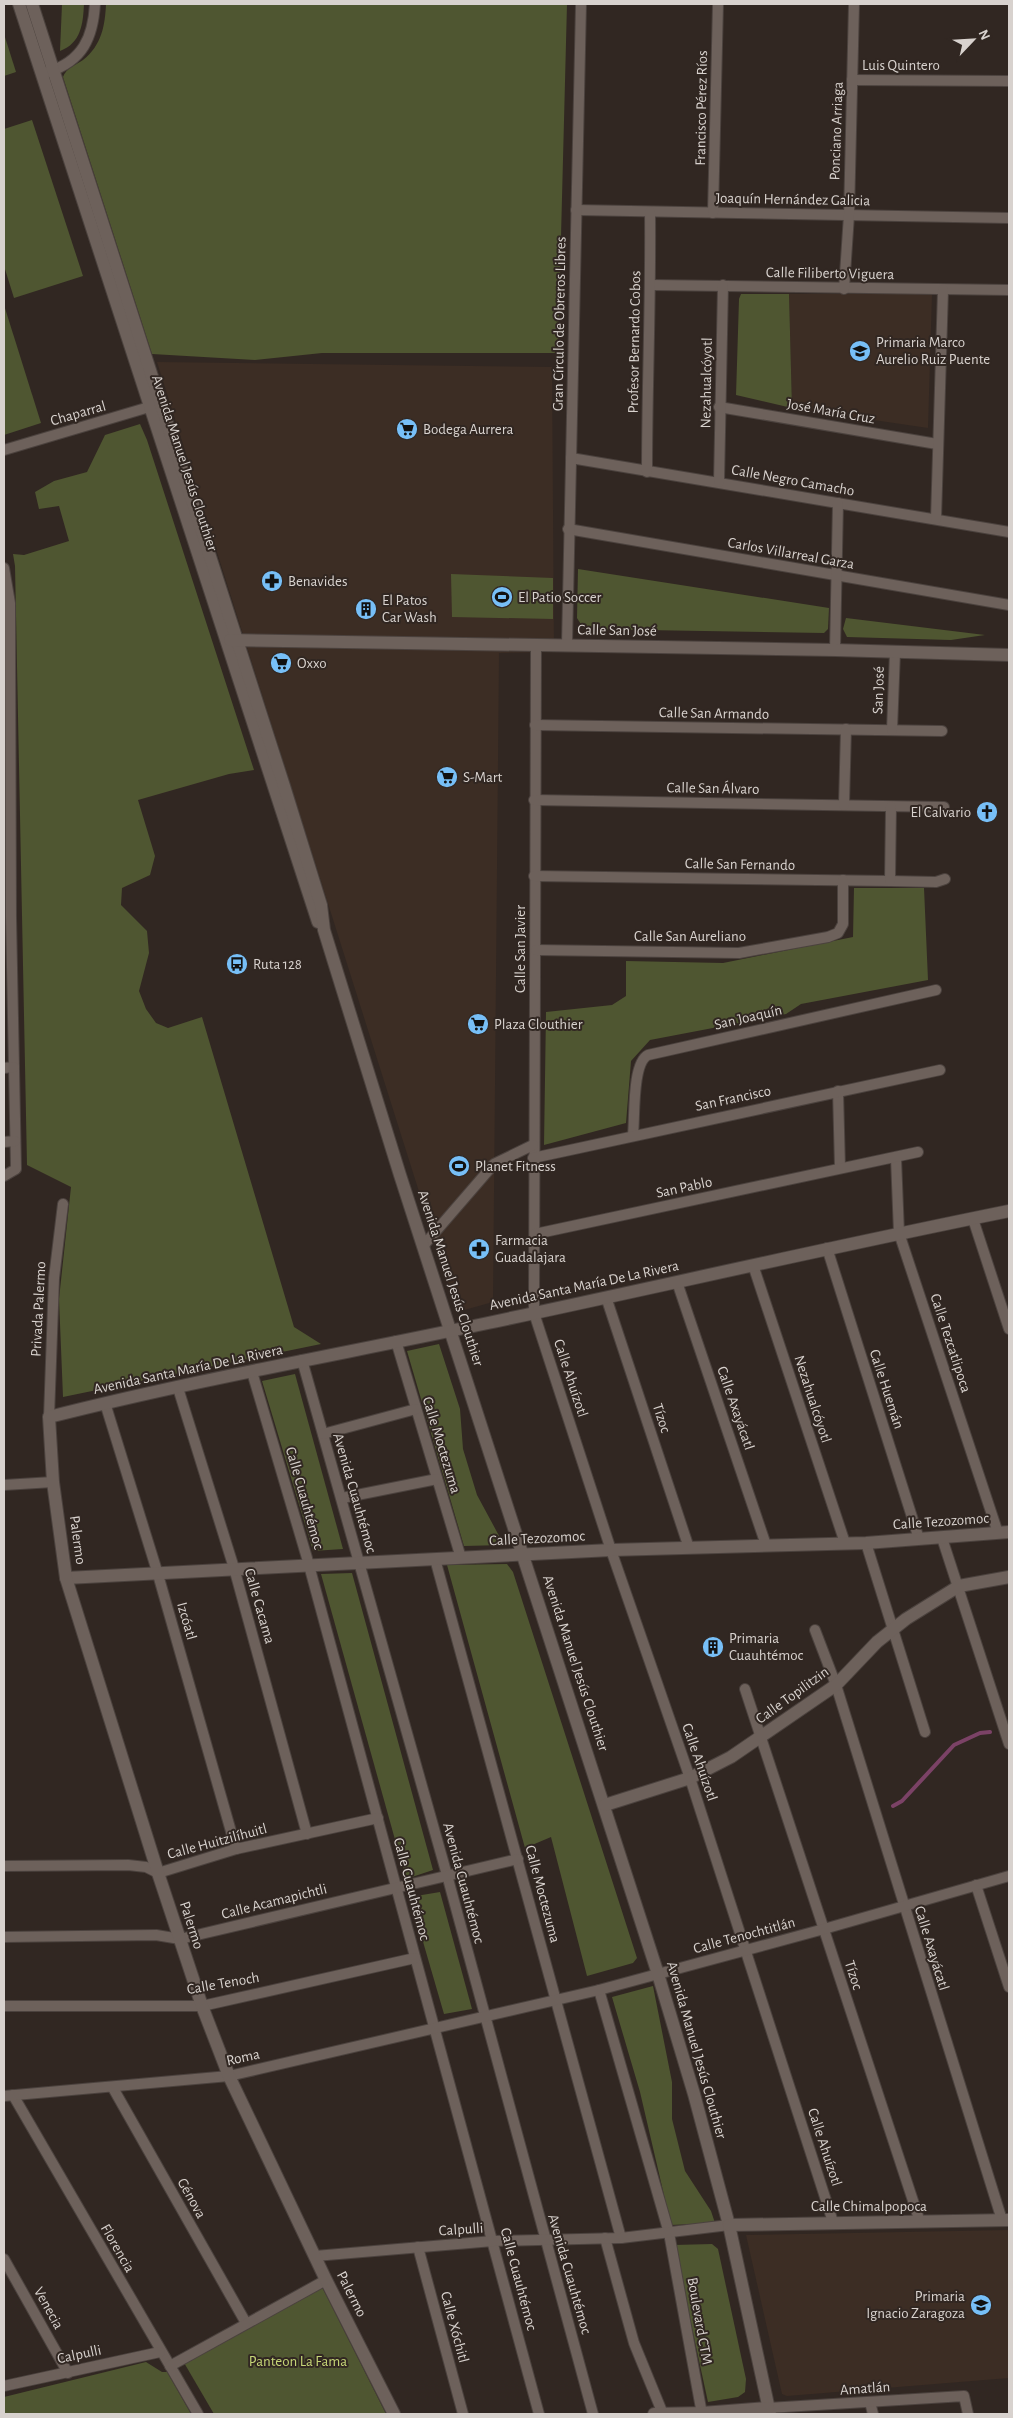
<svg xmlns="http://www.w3.org/2000/svg" width="1013" height="2418" viewBox="0 0 1013 2418" font-family="'Alegreya Sans',sans-serif">
  <style>
    .built { fill: #3c2d24 }
    .green { fill: #4f5631 }
    .lines { fill: none; stroke-linecap: round; stroke-linejoin: round }
    .stream { stroke: #7b4266; stroke-width: 4 }
    .street-casing { stroke: #4b423e; stroke-width: 12 }
    .secondary-casing { stroke: #4b423e; stroke-width: 14 }
    .street { stroke: #6d615b; stroke-width: 10 }
    .secondary { stroke: #6d615b; stroke-width: 12 }
    .labels { text-anchor: middle; stroke-width: 4; stroke-linejoin: round; paint-order: stroke }
    .street-label { font-size: 15px; fill: #d8d2ce; stroke: #312722 }
    .poi-label { font-size: 15px; fill: #d8d2ce; stroke: #312722; text-anchor: start }
    .park-label { font-size: 15px; fill: #c6d677; stroke: #312722 }
  </style>
  <rect width="100%" height="100%" fill="#312722"/>
  <g class="built">
    <path d="M789,294H932L928,428L792,408Z"/>
    <path d="M157,362L552,367L554,652L499,653L493,1302L457,1312Z"/>
    <path d="M1009,2230V2378L787,2396L782,2394L746,2235Z"/>
  </g>
  <g class="green">
    <path d="M62,4H84C83,24 81,43 60,51Z"/>
    <path d="M106,4H567L558,353H322L255,360L152,354L63,77C66,68 76,65 83,60C102,45 105,25 106,4Z"/>
    <path d="M4,34L16,72L4,76Z"/>
    <path d="M32,120L83,276L14,298L4,266V129Z"/>
    <path d="M741,294H789L792,408L736,395L739,299Z"/>
    <path d="M4,305L41,423L4,435Z"/>
    <path d="M140,424L147,440L254,770L229,774L138,800L155,856L150,875L122,888L121,905L147,931L149,953L139,991L146,1009L156,1023L168,1028L202,1017L294,1327L321,1344L63,1397L59,1299L71,1187L27,1165L15,566L13,554L24,555L69,541L59,506L39,509L35,492L54,481L87,472L105,435Z"/>
    <path d="M578,569L829,608L828,629L824,633L584,629L577,618Z"/>
    <path d="M451,574L553,578V619L452,617Z"/>
    <path d="M846,618L985,635L951,640L847,637L843,629Z"/>
    <path d="M854,888H924L928,980L801,1004L786,1014L650,1040L631,1061L626,1123L544,1145L546,1012L612,1005L626,996V961L723,963L853,937Z"/>
    <path d="M439,1344L460,1409L463,1449L477,1495L504,1545L464,1546L407,1351Z"/>
    <path d="M295,1374L343,1549L313,1551L262,1381Z"/>
    <path d="M507,1564L513,1572L637,1958L633,1963L587,1976L551,1837L525,1848L447,1565Z"/>
    <path d="M352,1573L433,1870L406,1879L321,1574Z"/>
    <path d="M440,1892L472,2009L444,2014L410,1897Z"/>
    <path d="M653,1986L672,2082V2119L685,2171L711,2211L715,2223L671,2225L640,2092L612,1997Z"/>
    <path d="M712,2244L718,2249L746,2379L745,2392L738,2397L708,2402L674,2245Z"/>
    <path d="M322,2287L386,2414H214L183,2361Z"/>
    <path d="M146,2362L162,2372H167L191,2414H4V2397Z"/>
  </g>
  <g class="lines">
    <path class="stream" d="M893,1806L902,1801L954,1745L980,1733L990,1732"/>
    <g class="street-casing">
      <g id="street">
        <path d="M48,72C83,61 93,37 95,4"/>
        <path d="M852,80L1009,81"/>
        <path d="M576,210L1009,218"/>
        <path d="M713,213L718,4"/>
        <path d="M651,285L1009,290"/>
        <path d="M844,289L849,215L854,4"/>
        <path d="M719,407L937,444"/>
        <path d="M4,450L156,405"/>
        <path d="M571,458L1009,532"/>
        <path d="M647,472C647,385 651,299 650,212"/>
        <path d="M719,482L723,285"/>
        <path d="M936,519L943,290"/>
        <path d="M568,529L1009,605"/>
        <path d="M4,568L10,603L11,917L16,1169L4,1176"/>
        <path d="M536,645L534,1313L611,1550L690,1778L833,2222"/>
        <path d="M567,645L581,4"/>
        <path d="M835,650L838,503"/>
        <path d="M535,725L942,731"/>
        <path d="M892,730L895,652"/>
        <path d="M534,800L944,807"/>
        <path d="M844,805L846,729"/>
        <path d="M534,876L890,881L936,882L945,879"/>
        <path d="M890,881L891,807"/>
        <path d="M536,950L739,953L828,937L838,933L843,924V880"/>
        <path d="M4,1068L14,1067"/>
        <path d="M838,1091L840,1168"/>
        <path d="M633,1135C635,1117 632,1063 648,1055L936,990"/>
        <path d="M4,1142L15,1141"/>
        <path d="M533,1158L940,1070"/>
        <path d="M896,1158L899,1233L998,1533"/>
        <path d="M973,1219L1009,1329"/>
        <path d="M535,1234L918,1152"/>
        <path d="M424,1245L494,1164L533,1145"/>
        <path d="M827,1248L919,1539"/>
        <path d="M753,1265L845,1543"/>
        <path d="M677,1282L766,1545"/>
        <path d="M606,1297L689,1548"/>
        <path d="M396,1341L461,1558"/>
        <path d="M302,1360L447,1875L593,2414"/>
        <path d="M252,1372L307,1558L539,2414"/>
        <path d="M178,1388L234,1568L307,1834"/>
        <path d="M105,1403L157,1571L236,1849"/>
        <path d="M49,1417L54,1278L63,1204"/>
        <path d="M323,1434L416,1409"/>
        <path d="M4,1485L53,1482"/>
        <path d="M342,1498L437,1479"/>
        <path d="M942,1538L1009,1744"/>
        <path d="M866,1543L925,1732"/>
        <path d="M435,1559L621,2238"/>
        <path d="M815,1630L836,1685L1002,2220"/>
        <path d="M745,1689L920,2222"/>
        <path d="M4,1866L128,1865L146,1867L158,1873L236,1849L378,1818"/>
        <path d="M976,1885L1009,1987"/>
        <path d="M4,1937L156,1935L180,1939L518,1859"/>
        <path d="M599,1990L669,2233L702,2414"/>
        <path d="M4,2006H202L415,1958"/>
        <path d="M113,2088L246,2323"/>
        <path d="M13,2095L198,2414"/>
        <path d="M4,2096L229,2076L599,1990L824,1929L1009,1876"/>
        <path d="M605,2238L634,2343L663,2414"/>
        <path d="M418,2247L463,2414"/>
        <path d="M315,2256L493,2241L621,2238L729,2225"/>
        <path d="M4,2259L68,2373"/>
        <path d="M170,2366L326,2280"/>
        <path d="M4,2386L160,2352"/>
        <path d="M870,2402L873,2414"/>
        <path d="M768,2408L964,2396L968,2414"/>
      </g>
    </g>
    <g class="secondary-casing">
      <g id="secondary">
        <path d="M19,4L318,922"/>
        <path d="M32,4L284,786L321,905L324,930L400,1175L658,1974L694,2094L729,2225L770,2414"/>
        <path d="M230,640L835,650L1009,655"/>
        <path d="M66,1578L611,1550L866,1543L1009,1532"/>
        <path d="M605,1805L690,1778L731,1757L836,1685L877,1642L906,1619L959,1586L1009,1577"/>
        <path d="M729,2225L1009,2220"/>
        <path d="M394,2414L326,2280L229,2076L202,2006L158,1873L66,1578L53,1482L49,1417C194,1380 342,1354 488,1323C662,1286 835,1246 1009,1211"/>
        <path d="M654,2414L702,2413L768,2408"/>
      </g>
    </g>
    <use href="#street" class="street"/>
    <use href="#secondary" class="secondary"/>
  </g>
  <defs>
    <g id="school-disc" transform="scale(1.125)"><circle r="9.5" fill="#77bff7" stroke="#312722"/><path d="M0-5L7-2L0 1L-7-2ZM-4 1L0 2.5L4 1V4Q0 6-4 4Z" fill="#111"/></g>
    <g id="supermarket-disc" transform="scale(1.125)"><circle r="9.5" fill="#77bff7" stroke="#312722"/><path d="M-6-5.5h2.5l.6 2H6L4.5 2H-2.5L-4.4-4H-6ZM-1.5 3.2a1.3 1.3 0 1 0 .1 0ZM3 3.2a1.3 1.3 0 1 0 .1 0Z" fill="#111"/></g>
    <g id="pharmacy-disc" transform="scale(1.125)"><circle r="9.5" fill="#77bff7" stroke="#312722"/><path d="M-2-6h4v4h4v4h-4v4h-4v-4h-4v-4h4Z" fill="#111"/></g>
    <g id="stadium-disc" transform="scale(1.125)"><circle r="9.5" fill="#77bff7" stroke="#312722"/><path d="M0-5a6.5 5 0 1 0 0 10a6.5 5 0 1 0 0-10ZM-3.5-1.8h7v3.6h-7Z" fill="#111"/></g>
    <g id="building-disc" transform="scale(1.125)"><circle r="9.5" fill="#77bff7" stroke="#312722"/><path d="M-4-6H4V6H1V3H-1V6H-4ZM-2.5-4.3h1.7v1.8h-1.7ZM.8-4.3h1.7v1.8H.8ZM-2.5-1h1.7V.8h-1.7ZM.8-1h1.7V.8H.8Z" fill="#111"/></g>
    <g id="church-disc" transform="scale(1.125)"><circle r="9.5" fill="#77bff7" stroke="#312722"/><path d="M-1.2-6h2.4v3.5h3.3v2.4h-3.3V6h-2.4V-.1h-3.3v-2.4h3.3Z" fill="#111"/></g>
    <g id="bus-disc" transform="scale(1.125)"><circle r="9.5" fill="#77bff7" stroke="#312722"/><path d="M-5-6H5V4H4V6H2V4H-2V6H-4V4H-5ZM-3.5-4V0h7V-4ZM-3.5 1.2v1.5H-2V1.2ZM2 1.2v1.5H3.5V1.2Z" fill="#111"/></g>
  </defs>
  <g fill-rule="evenodd">
    <use href="#school-disc" x="860" y="351"/>
    <use href="#supermarket-disc" x="407" y="429"/>
    <use href="#pharmacy-disc" x="272" y="581"/>
    <use href="#stadium-disc" x="502" y="597"/>
    <use href="#building-disc" x="366" y="609"/>
    <use href="#supermarket-disc" x="281" y="663"/>
    <use href="#supermarket-disc" x="447" y="777"/>
    <use href="#church-disc" x="987" y="812"/>
    <use href="#bus-disc" x="237" y="964"/>
    <use href="#supermarket-disc" x="478" y="1024"/>
    <use href="#stadium-disc" x="459" y="1166"/>
    <use href="#pharmacy-disc" x="479" y="1249"/>
    <use href="#building-disc" x="713" y="1647"/>
    <use href="#school-disc" x="981" y="2305"/>
  </g>
  <g class="labels">
    <g class="street-label">
      <text x="901" y="70">Luis Quintero</text>
      <text transform="translate(701 108) rotate(-89)" y="5">Francisco Pérez Ríos</text>
      <text transform="translate(836 131) rotate(-88)" y="5">Ponciano Arriaga</text>
      <text transform="translate(793 199) rotate(1)" y="5">Joaquín Hernández Galicia</text>
      <text transform="translate(830 273) rotate(1)" y="5">Calle Filiberto Viguera</text>
      <text transform="translate(559 324) rotate(-89)" y="5">Gran Círculo de Obreros Libres</text>
      <text transform="translate(634 342) rotate(-89)" y="5">Profesor Bernardo Cobos</text>
      <text transform="translate(706 383) rotate(-89)" y="5">Nezahualcóyotl</text>
      <text transform="translate(831 411) rotate(10)" y="5">José María Cruz</text>
      <text transform="translate(78 413) rotate(-16)" y="5">Chaparral</text>
      <text transform="translate(185 463) rotate(72)" y="5">Avenida Manuel Jesús Clouthier</text>
      <text transform="translate(793 480) rotate(10)" y="5">Calle Negro Camacho</text>
      <text transform="translate(791 553) rotate(10)" y="5">Carlos Villarreal Garza</text>
      <text transform="translate(617 630) rotate(1)" y="5">Calle San José</text>
      <text transform="translate(878 690) rotate(-88)" y="5">San José</text>
      <text transform="translate(714 713) rotate(1)" y="5">Calle San Armando</text>
      <text transform="translate(713 788) rotate(1)" y="5">Calle San Álvaro</text>
      <text transform="translate(740 864) rotate(1)" y="5">Calle San Fernando</text>
      <text x="690" y="941">Calle San Aureliano</text>
      <text transform="translate(520 949) rotate(-90)" y="5">Calle San Javier</text>
      <text transform="translate(748 1017) rotate(-13)" y="5">San Joaquín</text>
      <text transform="translate(733 1098) rotate(-12)" y="5">San Francisco</text>
      <text transform="translate(684 1187) rotate(-12)" y="5">San Pablo</text>
      <text transform="translate(451 1278) rotate(72)" y="5">Avenida Manuel Jesús Clouthier</text>
      <text transform="translate(584 1285) rotate(-12)" y="5">Avenida Santa María De La Rivera</text>
      <text transform="translate(38 1309) rotate(-87)" y="5">Privada Palermo</text>
      <text transform="translate(951 1343) rotate(72)" y="5">Calle Tezcatlipoca</text>
      <text transform="translate(188 1369) rotate(-12)" y="5">Avenida Santa María De La Rivera</text>
      <text transform="translate(571 1378) rotate(72)" y="5">Calle Ahuízotl</text>
      <text transform="translate(887 1389) rotate(72)" y="5">Calle Huemán</text>
      <text transform="translate(813 1399) rotate(72)" y="5">Nezahualcóyotl</text>
      <text transform="translate(736 1408) rotate(71)" y="5">Calle Axayácatl</text>
      <text transform="translate(662 1418) rotate(72)" y="5">Tízoc</text>
      <text transform="translate(442 1445) rotate(73)" y="5">Calle Moctezuma</text>
      <text transform="translate(355 1493) rotate(74)" y="5">Avenida Cuauhtémoc</text>
      <text transform="translate(305 1498) rotate(74)" y="5">Calle Cuauhtémoc</text>
      <text transform="translate(941 1521) rotate(-4)" y="5">Calle Tezozomoc</text>
      <text transform="translate(537 1538) rotate(-3)" y="5">Calle Tezozomoc</text>
      <text transform="translate(78 1540) rotate(82)" y="5">Palermo</text>
      <text transform="translate(260 1606) rotate(74)" y="5">Calle Cacama</text>
      <text transform="translate(187 1621) rotate(74)" y="5">Izcóatl</text>
      <text transform="translate(576 1663) rotate(72)" y="5">Avenida Manuel Jesús Clouthier</text>
      <text transform="translate(792 1695) rotate(-36)" y="5">Calle Topilitzin</text>
      <text transform="translate(700 1762) rotate(71)" y="5">Calle Ahuízotl</text>
      <text transform="translate(217 1841) rotate(-15)" y="5">Calle Huitzilíhuitl</text>
      <text transform="translate(464 1883) rotate(75)" y="5">Avenida Cuauhtémoc</text>
      <text transform="translate(412 1889) rotate(75)" y="5">Calle Cuauhtémoc</text>
      <text transform="translate(543 1894) rotate(75)" y="5">Calle Moctezuma</text>
      <text transform="translate(274 1901) rotate(-14)" y="5">Calle Acamapichtli</text>
      <text transform="translate(192 1925) rotate(72)" y="5">Palermo</text>
      <text transform="translate(744 1935) rotate(-15)" y="5">Calle Tenochtitlán</text>
      <text transform="translate(932 1948) rotate(73)" y="5">Calle Axayácatl</text>
      <text transform="translate(854 1975) rotate(72)" y="5">Tízoc</text>
      <text transform="translate(223 1983) rotate(-10)" y="5">Calle Tenoch</text>
      <text transform="translate(697 2050) rotate(74)" y="5">Avenida Manuel Jesús Clouthier</text>
      <text transform="translate(243 2057) rotate(-12)" y="5">Roma</text>
      <text transform="translate(825 2147) rotate(72)" y="5">Calle Ahuízotl</text>
      <text transform="translate(192 2198) rotate(61)" y="5">Génova</text>
      <text x="869" y="2211">Calle Chimalpopoca</text>
      <text transform="translate(461 2229) rotate(-4)" y="5">Calpulli</text>
      <text transform="translate(118 2248) rotate(60)" y="5">Florencia</text>
      <text transform="translate(570 2274) rotate(74)" y="5">Avenida Cuauhtémoc</text>
      <text transform="translate(519 2279) rotate(75)" y="5">Calle Cuauhtémoc</text>
      <text transform="translate(352 2294) rotate(63)" y="5">Palermo</text>
      <text transform="translate(49 2308) rotate(61)" y="5">Venecia</text>
      <text transform="translate(700 2321) rotate(80)" y="5">Boulevard CTM</text>
      <text transform="translate(455 2327) rotate(75)" y="5">Calle Xóchitl</text>
      <text transform="translate(79 2354) rotate(-12)" y="5">Calpulli</text>
      <text transform="translate(865 2388) rotate(-4)" y="5">Amatlán</text>
    </g>
    <g class="poi-label">
      <text x="876" y="347">Primaria Marco<tspan x="876" dy="17">Aurelio Ruiz Puente</tspan></text>
      <text x="423" y="434">Bodega Aurrera</text>
      <text x="288" y="586">Benavides</text>
      <text x="518" y="602">El Patio Soccer</text>
      <text x="382" y="605">El Patos<tspan x="382" dy="17">Car Wash</tspan></text>
      <text x="297" y="668">Oxxo</text>
      <text x="463" y="782">S-Mart</text>
      <text x="971" y="817" text-anchor="end">El Calvario</text>
      <text x="253" y="969">Ruta 128</text>
      <text x="494" y="1029">Plaza Clouthier</text>
      <text x="475" y="1171">Planet Fitness</text>
      <text x="495" y="1245">Farmacia<tspan x="495" dy="17">Guadalajara</tspan></text>
      <text x="729" y="1643">Primaria<tspan x="729" dy="17">Cuauhtémoc</tspan></text>
      <text x="965" y="2301" text-anchor="end">Primaria<tspan x="965" dy="17">Ignacio Zaragoza</tspan></text>
    </g>
    <g class="park-label">
      <text x="298" y="2366">Panteon La Fama</text>
    </g>
  </g>
  <rect width="1013" height="2418" fill="none" stroke="#d8d2ce" stroke-width="10"/>
  <g transform="translate(973 40) rotate(65)" stroke="#312722" stroke-width="4" paint-order="stroke">
  <path d="M0-4L9 19L0 12L-9 19Z" fill="#d8d2ce"/>
  <text y="-8" font-size="14" font-weight="bold" text-anchor="middle" fill="#d8d2ce">N</text>
  </g>
</svg>
